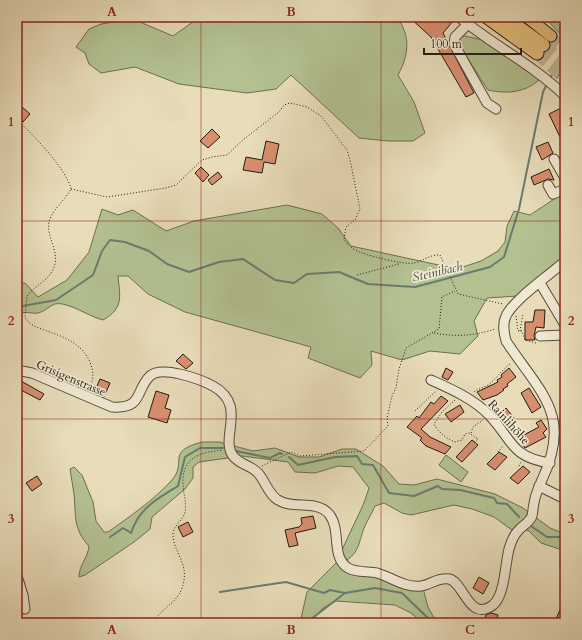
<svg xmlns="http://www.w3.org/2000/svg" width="582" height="640" viewBox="0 0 582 640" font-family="Cardo,serif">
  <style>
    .green { fill: #b3c191; stroke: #6c6e52 }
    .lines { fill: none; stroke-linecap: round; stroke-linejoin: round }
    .stream { stroke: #697c71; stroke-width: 2 }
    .building { fill: #d78f6f; stroke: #241b12 }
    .major-tunnel { stroke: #c1b598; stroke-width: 11; stroke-dasharray: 11 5.5; stroke-linecap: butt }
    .highway-tunnel { stroke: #c1b598; stroke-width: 13; stroke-dasharray: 13 6; stroke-linecap: butt }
    .minor-casing { stroke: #554b3c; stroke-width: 11 }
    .major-casing { stroke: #241b12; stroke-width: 13 }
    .highway-casing { stroke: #241b12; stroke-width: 15 }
    .path { stroke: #241b12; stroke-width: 1; stroke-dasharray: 1 2; stroke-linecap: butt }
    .minor { stroke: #f0e8d2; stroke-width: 9 }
    .major { stroke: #e4be7c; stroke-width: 11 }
    .highway { stroke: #e4be7c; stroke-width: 13 }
    .grid { fill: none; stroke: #8f2418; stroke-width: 1; stroke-opacity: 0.55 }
    .labels { text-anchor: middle; stroke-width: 3.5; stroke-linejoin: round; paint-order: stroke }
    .street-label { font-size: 12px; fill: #241b12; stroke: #f0e8d2 }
    .water-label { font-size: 13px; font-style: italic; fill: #4c5349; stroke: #f0e8d2 }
    .neatline { fill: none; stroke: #8f2418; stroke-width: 1.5 }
    .grid-label { font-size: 13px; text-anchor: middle; font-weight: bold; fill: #8f2418 }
  </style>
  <rect width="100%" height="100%" fill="#e8dcb9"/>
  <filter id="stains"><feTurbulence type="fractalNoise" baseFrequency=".005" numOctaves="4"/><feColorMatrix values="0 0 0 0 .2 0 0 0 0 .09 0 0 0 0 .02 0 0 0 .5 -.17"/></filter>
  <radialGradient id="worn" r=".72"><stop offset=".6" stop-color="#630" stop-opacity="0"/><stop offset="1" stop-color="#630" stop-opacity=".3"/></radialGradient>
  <g class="green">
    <path d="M200,17H397C411,36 409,55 398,75L414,102L425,133L413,141H388L359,138L291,75L276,89L247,93L179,84L135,67L101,73L89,64L85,53L76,47L89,29L101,24L133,19L173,36Z"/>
    <path d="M544,17H565V38H564Z"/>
    <path d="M465,36L487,41L539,78V80C524,93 507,94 488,90L457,42L459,37Z"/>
    <path d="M565,192V256L518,296L487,298L474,321L478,336L460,354L430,351L402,360L371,351L372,365L360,378L308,358L311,347L185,312L148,294L128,276H118C120,297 124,308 103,320C90,317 67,301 55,304C49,306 44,312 38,313C30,314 25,310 17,315V284L25,283L38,297L67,280L89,252L102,209L118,215L133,210L166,231L194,221L287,205L322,214L338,228L351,246L457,269L481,261L498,251L505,242L507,226L514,211L530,215Z"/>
    <path d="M565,419V449L560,444L559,421Z"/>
    <path d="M202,442H219L253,451L275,448L299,457H319L342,449H356L383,466L399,484L414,485L437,479L495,494L523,508L550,528L565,534V551L541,543L528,530H512L494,517L472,509L454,505L411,515L402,513L384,503L375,506C372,513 367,521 364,528C358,544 360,552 344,562L340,554L364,503L369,488L353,467L338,466L315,473L295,472L288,462L242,456L199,462L193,467V478L185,489L152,517L150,529L134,542L85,575L79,577C79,565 88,558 89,546C73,529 76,516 74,494C73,486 71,477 70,469L74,467L82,475L93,502L96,521L104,532H108C128,518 155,499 171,481C189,462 164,452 202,442Z"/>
    <path d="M446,455L468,472L461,482L439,465Z"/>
    <path d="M338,558L342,563L423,588L428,607L437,623H423L411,613L395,605L336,601L323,608L310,623H300L307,592L336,563Z"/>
  </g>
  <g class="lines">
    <g class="stream">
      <path d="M549,80L565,54"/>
      <path d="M17,307L56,300L93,275L102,251L110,240L125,242L149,251L167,264L189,272L219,262L243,259L275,280L294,283L307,274L339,272L368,284L415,287L490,267L504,257L519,209L543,92L547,84"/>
      <path d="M236,451L270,458L280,453L282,454"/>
      <path d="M289,457L298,465L335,457L357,456L362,464L373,465L389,493L414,496L438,486L442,489L460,490L494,498L497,503L507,504L519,517"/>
      <path d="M531,526L547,537H565"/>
      <path d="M110,537L123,528L131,533C139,508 157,499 178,486L185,457L200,448H223"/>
      <path d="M220,592L286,582L324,593L330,590L345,593L375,588L402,593L433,623"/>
      <path d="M306,623L345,593"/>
    </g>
  </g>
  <g class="building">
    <path d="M409,17H453L454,20L443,33L474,93L466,97L431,37Z"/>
    <path d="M565,106V135L560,137L549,114Z"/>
    <path d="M22,107L30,114L23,122L17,117V112Z"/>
    <path d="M212,129L220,137L208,148L200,141Z"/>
    <path d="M266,141L279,144L275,164L264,162L262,173L243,170L246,157L262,160Z"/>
    <path d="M548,142L553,153L542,160L536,147Z"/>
    <path d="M201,167L209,175L203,182L195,173Z"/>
    <path d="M549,169L554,180L548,179L534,185L531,177Z"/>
    <path d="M218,172L222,177L212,185L208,180Z"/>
    <path d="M535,310H545L544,328L536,327L534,336L535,340H525V322H533Z"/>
    <path d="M183,354L193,363L186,369L176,361Z"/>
    <path d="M446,368L453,372L448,380L442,377Z"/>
    <path d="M509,368L516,377L507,384L508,386L503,389L504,390L497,395L483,400L477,392L498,382L497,380L502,377L501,375Z"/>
    <path d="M100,379L110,383L104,397L94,393Z"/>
    <path d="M21,381L44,394L40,400L17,388Z"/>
    <path d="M529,388L541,407L532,413L521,393Z"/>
    <path d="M156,391L169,395L165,408L171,410L167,423L148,417Z"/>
    <path d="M441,396L448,401L421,429L430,437L451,447L445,454L426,446L420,440L422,438L407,427L417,416L419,418L431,402L434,404Z"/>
    <path d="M460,405L464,412L451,422L445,414Z"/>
    <path d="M506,408L514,418L507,426L499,415Z"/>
    <path d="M541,420L547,429L543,433L546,437L525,448L518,438L539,427L536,423Z"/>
    <path d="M472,440L478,445L462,462L456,457Z"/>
    <path d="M499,452L507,457L495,470L487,464Z"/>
    <path d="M523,466L530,472L518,484L510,478Z"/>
    <path d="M37,476L42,484L32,491L26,483Z"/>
    <path d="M313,516L316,528L295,533L298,545L289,547L285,530L299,527L302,524L301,518Z"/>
    <path d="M565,516V532H562L560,517Z"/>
    <path d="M188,522L193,532L183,537L178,527Z"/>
    <path d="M479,577L489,583L483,594L473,588Z"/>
    <path d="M565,599V617L563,623H554Z"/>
    <path d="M491,613L498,615L495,623L484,620L486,615Z"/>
  </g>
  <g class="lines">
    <path class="major-tunnel" d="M551,36L565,49"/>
    <g class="highway-tunnel">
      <path d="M543,45L565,64"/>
      <path d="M537,53L565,78"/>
    </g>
    <g class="minor-casing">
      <g id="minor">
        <path d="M459,17C494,46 532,64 565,96"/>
        <path d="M468,24L455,37L454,44L487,103L496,109"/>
        <path d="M554,159L565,178"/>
        <path d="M548,185L553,194L565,189"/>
        <path d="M540,283L565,325"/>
        <path d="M540,336L565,335"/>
        <path d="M17,370L32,373L112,407C144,409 135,390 150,376C161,365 200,379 213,386C249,406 218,439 234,457C241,465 252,466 258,473C266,482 268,494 278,500C294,510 316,499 329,514C342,530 330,556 348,568C357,573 368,571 377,573C391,577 405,588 421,586C430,585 438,577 449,579C464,582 469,623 493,605C505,595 505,564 509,549C511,542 513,536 518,531C522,526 530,522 532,516C533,512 533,507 534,503C535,495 539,487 542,480C573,414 540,393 506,341C504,333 502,324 506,316C514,299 550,275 565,261"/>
        <path d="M431,380C451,389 474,399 489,415C513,440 510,457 550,463"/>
        <path d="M539,486L565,499"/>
        <path d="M17,576L23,595L25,609"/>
      </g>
    </g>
    <g class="major-casing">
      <path id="major" d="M527,17L551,36"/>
    </g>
    <g class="highway-casing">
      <g id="highway">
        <path d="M487,17L537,53"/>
        <path d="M504,17L543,45"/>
      </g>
    </g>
    <g class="path">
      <path d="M557,78L565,65"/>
      <path d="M17,120C32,133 67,170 71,189C65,200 52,210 49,222C46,237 60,252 54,267C49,281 35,285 27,296L25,317C33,335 75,329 90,362C94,373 94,379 89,389"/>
      <path d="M71,189L107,197L166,188L176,185L202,160L212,157L227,155L244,139L279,112L284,105L290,103L307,107L321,116L347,150L350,160L360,209L355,220L346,227L344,239C347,244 351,248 357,251C369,256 403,265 414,263C423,261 431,254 440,255L458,294L503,304"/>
      <path d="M357,275L399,264"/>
      <path d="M516,316L518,331H522L525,340L536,343"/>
      <path d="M520,331L523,314"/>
      <path d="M434,333C455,337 474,336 495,329"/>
      <path d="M474,392C477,389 483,388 488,385C497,378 502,370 511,363"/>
      <path d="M455,400L442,412L434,424C438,432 447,439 455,442L462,440L465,434L469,433L478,439L474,442"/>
      <path d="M415,411L436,391"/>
      <path d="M471,433L473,427L483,420"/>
      <path d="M498,452L503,446"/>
      <path d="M262,466L291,452L300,456L364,451L388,426L387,418L392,396L396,388L399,369L406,348L439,329L442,297L455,291"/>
      <path d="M519,466L521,462"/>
      <path d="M24,623V617"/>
      <path d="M153,623C163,605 181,603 184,580C187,563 174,551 173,536C172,526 183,521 185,512C187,501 182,490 183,478C185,455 204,452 223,450"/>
    </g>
    <use href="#minor" class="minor"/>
    <use href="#major" class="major"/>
    <use href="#highway" class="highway"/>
  </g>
  <path class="grid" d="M201,17V623M381,17V623M17,221H565M17,419H565"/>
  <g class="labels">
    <g class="street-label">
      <text transform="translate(71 378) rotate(23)" y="4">Grisigenstrasse</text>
      <text transform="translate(509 422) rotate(48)" y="4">Rainlihöhe</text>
    </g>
    <g class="water-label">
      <text transform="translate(437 271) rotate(-13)" y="5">Steinibach</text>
    </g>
  </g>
  <rect width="582" height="640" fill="none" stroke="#e8dcb9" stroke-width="44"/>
  <path d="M424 48v6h97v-6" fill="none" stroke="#241b12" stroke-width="2"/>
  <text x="430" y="48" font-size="12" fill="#241b12" stroke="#f0e8d2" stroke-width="3" paint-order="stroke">100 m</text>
  <rect x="22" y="22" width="538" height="596" class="neatline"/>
  <g class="grid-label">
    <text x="112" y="16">A</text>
    <text x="291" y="16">B</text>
    <text x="470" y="16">C</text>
    <text x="11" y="126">1</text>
    <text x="571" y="126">1</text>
    <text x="11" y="325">2</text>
    <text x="571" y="325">2</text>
    <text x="11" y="523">3</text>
    <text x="571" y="523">3</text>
    <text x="112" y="634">A</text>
    <text x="291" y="634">B</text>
    <text x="470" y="634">C</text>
  </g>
  <rect width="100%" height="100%" filter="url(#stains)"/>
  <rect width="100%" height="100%" fill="url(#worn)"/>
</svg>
